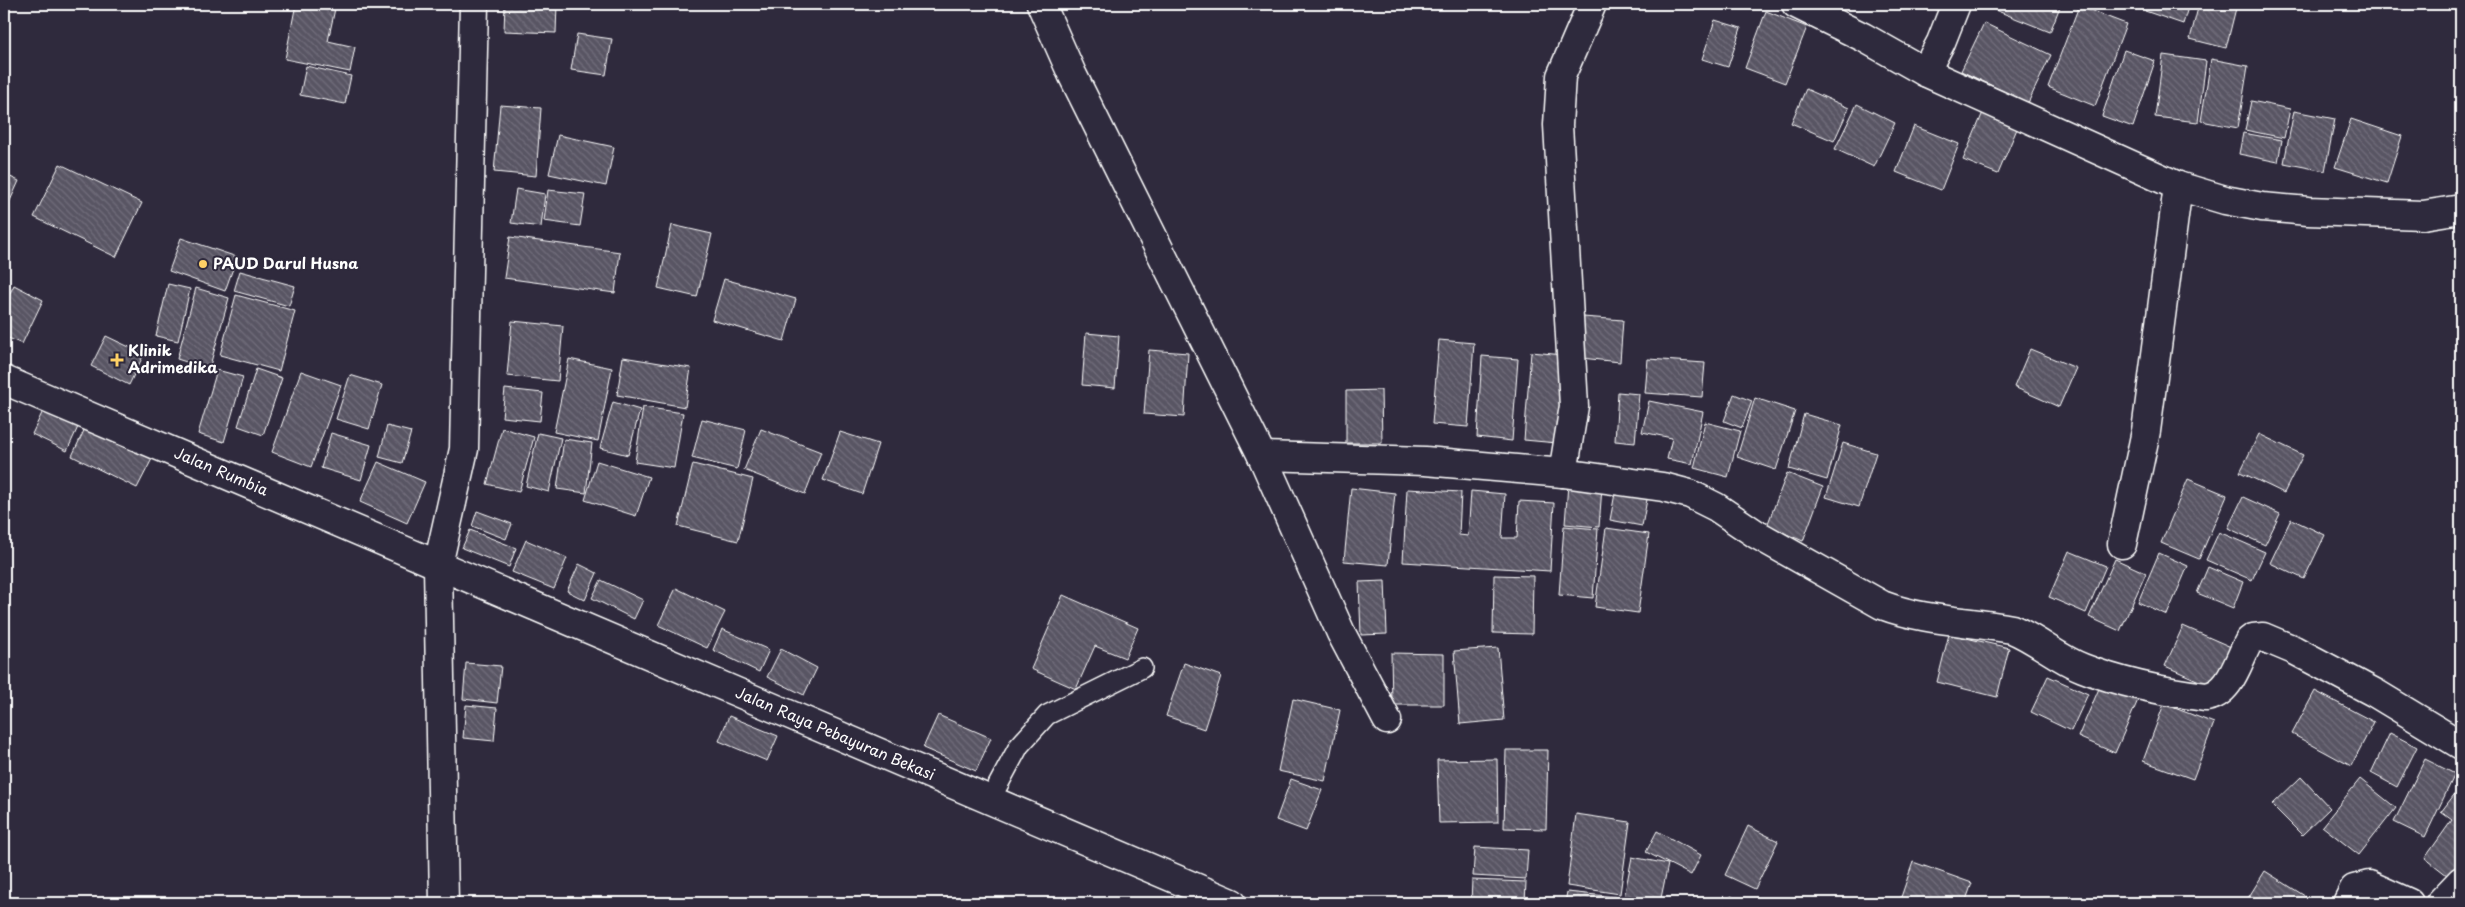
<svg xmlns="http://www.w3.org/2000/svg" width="2465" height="907" viewBox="0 0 2465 907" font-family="'Playpen Sans',sans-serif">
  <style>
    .building { fill: url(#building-back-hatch); stroke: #fff }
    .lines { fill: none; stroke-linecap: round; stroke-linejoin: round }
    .service-casing { stroke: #fff; stroke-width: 22 }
    .minor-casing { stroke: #fff; stroke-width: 31 }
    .service { stroke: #2f2a3d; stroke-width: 19 }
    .minor { stroke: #2f2a3d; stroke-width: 28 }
    .poi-dot { fill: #ffd166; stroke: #2f2a3d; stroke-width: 2 }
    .labels { text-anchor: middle; stroke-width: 4; stroke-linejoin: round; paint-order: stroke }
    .poi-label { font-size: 15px; font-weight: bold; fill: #fff; stroke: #2f2a3d; text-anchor: start }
    .street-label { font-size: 15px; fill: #fff; stroke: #2f2a3d }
  </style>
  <defs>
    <pattern id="building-back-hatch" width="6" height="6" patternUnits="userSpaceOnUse" patternTransform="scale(1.25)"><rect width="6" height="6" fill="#595564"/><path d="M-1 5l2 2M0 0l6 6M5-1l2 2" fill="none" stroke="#726e7b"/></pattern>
  </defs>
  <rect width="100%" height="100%" fill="#2f2a3d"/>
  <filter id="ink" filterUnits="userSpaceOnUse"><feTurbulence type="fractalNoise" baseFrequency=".02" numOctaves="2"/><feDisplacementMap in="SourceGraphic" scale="10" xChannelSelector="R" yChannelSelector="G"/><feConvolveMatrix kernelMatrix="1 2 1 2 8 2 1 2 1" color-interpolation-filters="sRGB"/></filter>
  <g filter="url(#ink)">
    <g class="building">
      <path d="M296,4H336L328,41L355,47L350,72L285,59Z"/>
      <path d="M357,4H380L379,10Z"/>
      <path d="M505,4H557L556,33L504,31Z"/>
      <path d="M1980,4H2061L2050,32Z"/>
      <path d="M2147,4H2189L2183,24L2145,11Z"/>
      <path d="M2199,4H2237L2226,48L2190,39Z"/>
      <path d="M2079,6L2126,24L2095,106L2048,87Z"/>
      <path d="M1766,11L1807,27L1785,83L1745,68Z"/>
      <path d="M1715,20L1741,28L1728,67L1702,59Z"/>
      <path d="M1984,23L2051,55L2028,103L1961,71Z"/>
      <path d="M577,34L612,39L606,75L571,70Z"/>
      <path d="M2124,50L2155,61L2133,127L2102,116Z"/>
      <path d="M2163,55L2206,61L2198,122L2155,117Z"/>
      <path d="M2211,59L2248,66L2238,128L2201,121Z"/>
      <path d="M306,66L351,76L345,104L300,95Z"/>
      <path d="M1806,89L1849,108L1834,141L1791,123Z"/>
      <path d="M2251,101L2290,109L2284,138L2245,130Z"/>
      <path d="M1857,104L1895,123L1874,167L1835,149Z"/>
      <path d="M500,105L541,108L536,176L494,172Z"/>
      <path d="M1984,110L2019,124L1998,174L1963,160Z"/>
      <path d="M2294,111L2335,119L2325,171L2284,163Z"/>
      <path d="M2351,119L2402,136L2387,183L2335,167Z"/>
      <path d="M1914,126L1959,144L1941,190L1896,172Z"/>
      <path d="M2243,133L2282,140L2278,162L2239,154Z"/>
      <path d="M558,135L614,147L606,186L549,174Z"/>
      <path d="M60,164L142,203L116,257L34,217Z"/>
      <path d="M4,174L19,181L4,214Z"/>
      <path d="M516,189L545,194L541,227L511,223Z"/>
      <path d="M548,190L585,194L580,226L544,221Z"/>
      <path d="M672,225L712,234L697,297L658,288Z"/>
      <path d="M510,237L620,252L615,293L504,278Z"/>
      <path d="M181,238L237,257L225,291L169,271Z"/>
      <path d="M240,271L295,286L289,306L234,291Z"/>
      <path d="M724,279L796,299L784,341L712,320Z"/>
      <path d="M168,284L190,289L178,341L156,336Z"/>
      <path d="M14,285L43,300L22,344L4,336V305Z"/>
      <path d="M196,288L229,298L209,369L177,359Z"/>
      <path d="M236,295L295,311L279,371L220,355Z"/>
      <path d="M1583,317L1623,320L1620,362L1581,358Z"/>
      <path d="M512,321L563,326L558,381L507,376Z"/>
      <path d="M1086,333L1119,336L1115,388L1082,385Z"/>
      <path d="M106,336L144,354L129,385L91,366Z"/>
      <path d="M1439,340L1474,343L1468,427L1432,424Z"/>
      <path d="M2030,349L2076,368L2059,407L2014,387Z"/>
      <path d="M1149,350L1188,353L1184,417L1144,414Z"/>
      <path d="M1531,352L1564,355L1557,443L1524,440Z"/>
      <path d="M1482,356L1518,359L1512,441L1477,437Z"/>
      <path d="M623,357L691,368L685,407L617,395Z"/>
      <path d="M569,359L612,368L598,441L554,432Z"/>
      <path d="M1648,359L1705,363L1702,397L1645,393Z"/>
      <path d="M256,369L282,378L263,435L238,426Z"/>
      <path d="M217,370L243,377L224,442L198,434Z"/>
      <path d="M301,371L341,385L311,467L272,452Z"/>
      <path d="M350,375L382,385L369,429L336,419Z"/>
      <path d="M505,389L543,393L540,421L502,417Z"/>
      <path d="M1381,390L1382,443H1346V391Z"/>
      <path d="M1618,392L1639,394L1635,443L1615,441Z"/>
      <path d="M1734,394L1752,401L1742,428L1724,421Z"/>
      <path d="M1755,398L1795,411L1776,470L1737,457Z"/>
      <path d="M1649,401L1703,412L1692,464L1667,459L1672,438L1642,432Z"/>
      <path d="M613,402L640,410L628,455L600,448Z"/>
      <path d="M643,407L683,413L674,468L635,462Z"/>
      <path d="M43,411L78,427L67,451L32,434Z"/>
      <path d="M1804,414L1842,425L1827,480L1789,469Z"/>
      <path d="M702,419L746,430L737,469L692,458Z"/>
      <path d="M88,422L154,455L137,488L72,456Z"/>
      <path d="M1705,422L1740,431L1728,477L1694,468Z"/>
      <path d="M387,426L411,432L402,463L379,457Z"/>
      <path d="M502,428L534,437L519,492L487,484Z"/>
      <path d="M761,429L821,452L805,494L744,470Z"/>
      <path d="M840,432L878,444L862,494L823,480Z"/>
      <path d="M331,433L371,445L361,480L321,468Z"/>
      <path d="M538,433L561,438L549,492L526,486Z"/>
      <path d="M2259,434L2303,455L2284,493L2240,472Z"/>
      <path d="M564,439L592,443L586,493L557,489Z"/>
      <path d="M1843,443L1876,453L1859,507L1826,497Z"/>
      <path d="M597,461L649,477L636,516L585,500Z"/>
      <path d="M378,462L425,482L407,523L360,502Z"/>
      <path d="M693,464L753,479L738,541L678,526Z"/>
      <path d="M1787,473L1823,487L1803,541L1767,526Z"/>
      <path d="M2188,479L2227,495L2199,559L2161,543Z"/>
      <path d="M1568,484L1602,487L1599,527L1565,524Z"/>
      <path d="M1351,488L1395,493L1388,565L1344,561Z"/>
      <path d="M1616,488L1648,494L1642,526L1610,520Z"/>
      <path d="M1407,489L1461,492L1459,535L1468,536L1471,491L1505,494L1502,538H1517L1519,501L1554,503L1550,571L1403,562Z"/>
      <path d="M2243,497L2280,514L2265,545L2228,528Z"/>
      <path d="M477,511L512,524L506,539L472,526Z"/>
      <path d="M2291,519L2325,535L2304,579L2270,563Z"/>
      <path d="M1564,526L1598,529L1593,598L1559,595Z"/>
      <path d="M1606,528L1649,534L1638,613L1595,607Z"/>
      <path d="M470,530L516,548L509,567L462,548Z"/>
      <path d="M2219,532L2265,552L2252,580L2206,560Z"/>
      <path d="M526,540L567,558L554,589L512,572Z"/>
      <path d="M2069,551L2106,566L2086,613L2049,597Z"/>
      <path d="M2159,553L2188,566L2167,615L2138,602Z"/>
      <path d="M2115,559L2146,573L2120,631L2089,617Z"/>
      <path d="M579,564L597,573L585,600L567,591Z"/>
      <path d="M2208,567L2243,582L2233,608L2197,593Z"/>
      <path d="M1494,575L1533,576L1532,634L1493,633Z"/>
      <path d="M601,580L643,600L634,619L592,598Z"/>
      <path d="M1385,581L1387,634L1361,635L1359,582Z"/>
      <path d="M676,588L725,612L707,648L658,625Z"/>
      <path d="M1063,595L1138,628L1125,658L1095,646L1076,689L1031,669Z"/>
      <path d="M2183,626L2231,647L2213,687L2165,666Z"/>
      <path d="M722,629L769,650L759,672L713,650Z"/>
      <path d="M1949,634L2009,648L1997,697L1937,682Z"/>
      <path d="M1498,648L1504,720L1460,724L1454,651Z"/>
      <path d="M781,649L817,668L804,695L767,677Z"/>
      <path d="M1391,653L1444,654V705H1392Z"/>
      <path d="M466,663L501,666L497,703L463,699Z"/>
      <path d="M1184,663L1221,676L1204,729L1166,716Z"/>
      <path d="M2048,676L2088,694L2071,731L2031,712Z"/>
      <path d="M2101,684L2138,700L2115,753L2078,737Z"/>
      <path d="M2315,691L2374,722L2351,766L2292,734Z"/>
      <path d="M1293,699L1340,710L1325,781L1278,771Z"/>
      <path d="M2164,704L2214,723L2193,779L2143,761Z"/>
      <path d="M466,705L497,708L494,741L463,738Z"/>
      <path d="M938,715L991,738L976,771L923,748Z"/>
      <path d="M729,716L778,736L767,761L719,741Z"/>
      <path d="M2390,733L2417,747L2397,787L2371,773Z"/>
      <path d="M1506,750H1548L1546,829L1504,828Z"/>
      <path d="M1497,759L1498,822L1439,823L1437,760Z"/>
      <path d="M2425,759L2455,774L2425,837L2394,822Z"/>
      <path d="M2301,777L2330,808L2302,835L2272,805Z"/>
      <path d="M1291,779L1322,790L1306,831L1276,820Z"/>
      <path d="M2360,779L2396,808L2359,855L2322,826Z"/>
      <path d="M2460,787L2461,867L2452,879L2425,858L2452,820L2441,812Z"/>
      <path d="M1576,814L1630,822L1620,894L1567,886Z"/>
      <path d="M1748,826L1778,841L1755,889L1725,875Z"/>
      <path d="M1657,831L1701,855L1691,875L1646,852Z"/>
      <path d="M1475,847L1528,850L1526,879L1473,876Z"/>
      <path d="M1632,857L1668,864L1660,903H1623Z"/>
      <path d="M1913,862L1972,883L1965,903H1899Z"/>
      <path d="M2265,871L2316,903H2245Z"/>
      <path d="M1472,880L1526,882L1525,903H1471Z"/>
      <path d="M1567,892L1616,897V903H1565Z"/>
      <path d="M1731,896L1744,903H1727Z"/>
    </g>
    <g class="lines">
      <g class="service-casing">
        <path id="service" d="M990,800L1019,746L1047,715L1142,668"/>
      </g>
      <g class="minor-casing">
        <g id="minor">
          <path d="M1041,4L1072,74L1262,456L1341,633L1387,720"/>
          <path d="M1796,4L1863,37L1925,72L2178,186L2225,200L2262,207L2308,211L2423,215L2461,209"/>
          <path d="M1925,72L1941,42L1956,4"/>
          <path d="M4,380L1232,903"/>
          <path d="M1262,456L1425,461L1563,473L1663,487L1690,494L1716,507L1756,534L1882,605C1924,621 1969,621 2012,629C2037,639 2057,658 2083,668C2121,683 2166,692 2206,697C2231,694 2238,660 2249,641L2253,638L2263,637L2294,650L2375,693L2461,745"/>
          <path d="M1563,473L1574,406L1558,125L1561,76L1592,4"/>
          <path d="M2122,544L2146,431L2178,186"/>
          <path d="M444,903L438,565L464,449L474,4"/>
          <path d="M2347,903L2354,889L2369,885L2409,903"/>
          <path d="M2440,903L2461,881"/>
        </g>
      </g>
      <use href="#service" class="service"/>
      <use href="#minor" class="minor"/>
    </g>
  </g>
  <g class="poi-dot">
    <circle cx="203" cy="264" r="5"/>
    <path d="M114.5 352.5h5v5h5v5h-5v5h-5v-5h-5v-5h5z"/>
  </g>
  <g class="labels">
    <g class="poi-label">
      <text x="213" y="269">PAUD Darul Husna</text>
      <text x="128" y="356">Klinik<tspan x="128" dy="17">Adrimedika</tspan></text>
    </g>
    <g class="street-label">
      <text transform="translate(221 472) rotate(23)" y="5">Jalan Rumbia</text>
      <text transform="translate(835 734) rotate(23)" y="5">Jalan Raya Pebayuran Bekasi</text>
    </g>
  </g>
  <rect width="2465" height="907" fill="none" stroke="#2f2a3d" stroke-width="20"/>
  <rect x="10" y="10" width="2445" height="887" fill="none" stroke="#fff" stroke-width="2" filter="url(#ink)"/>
</svg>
